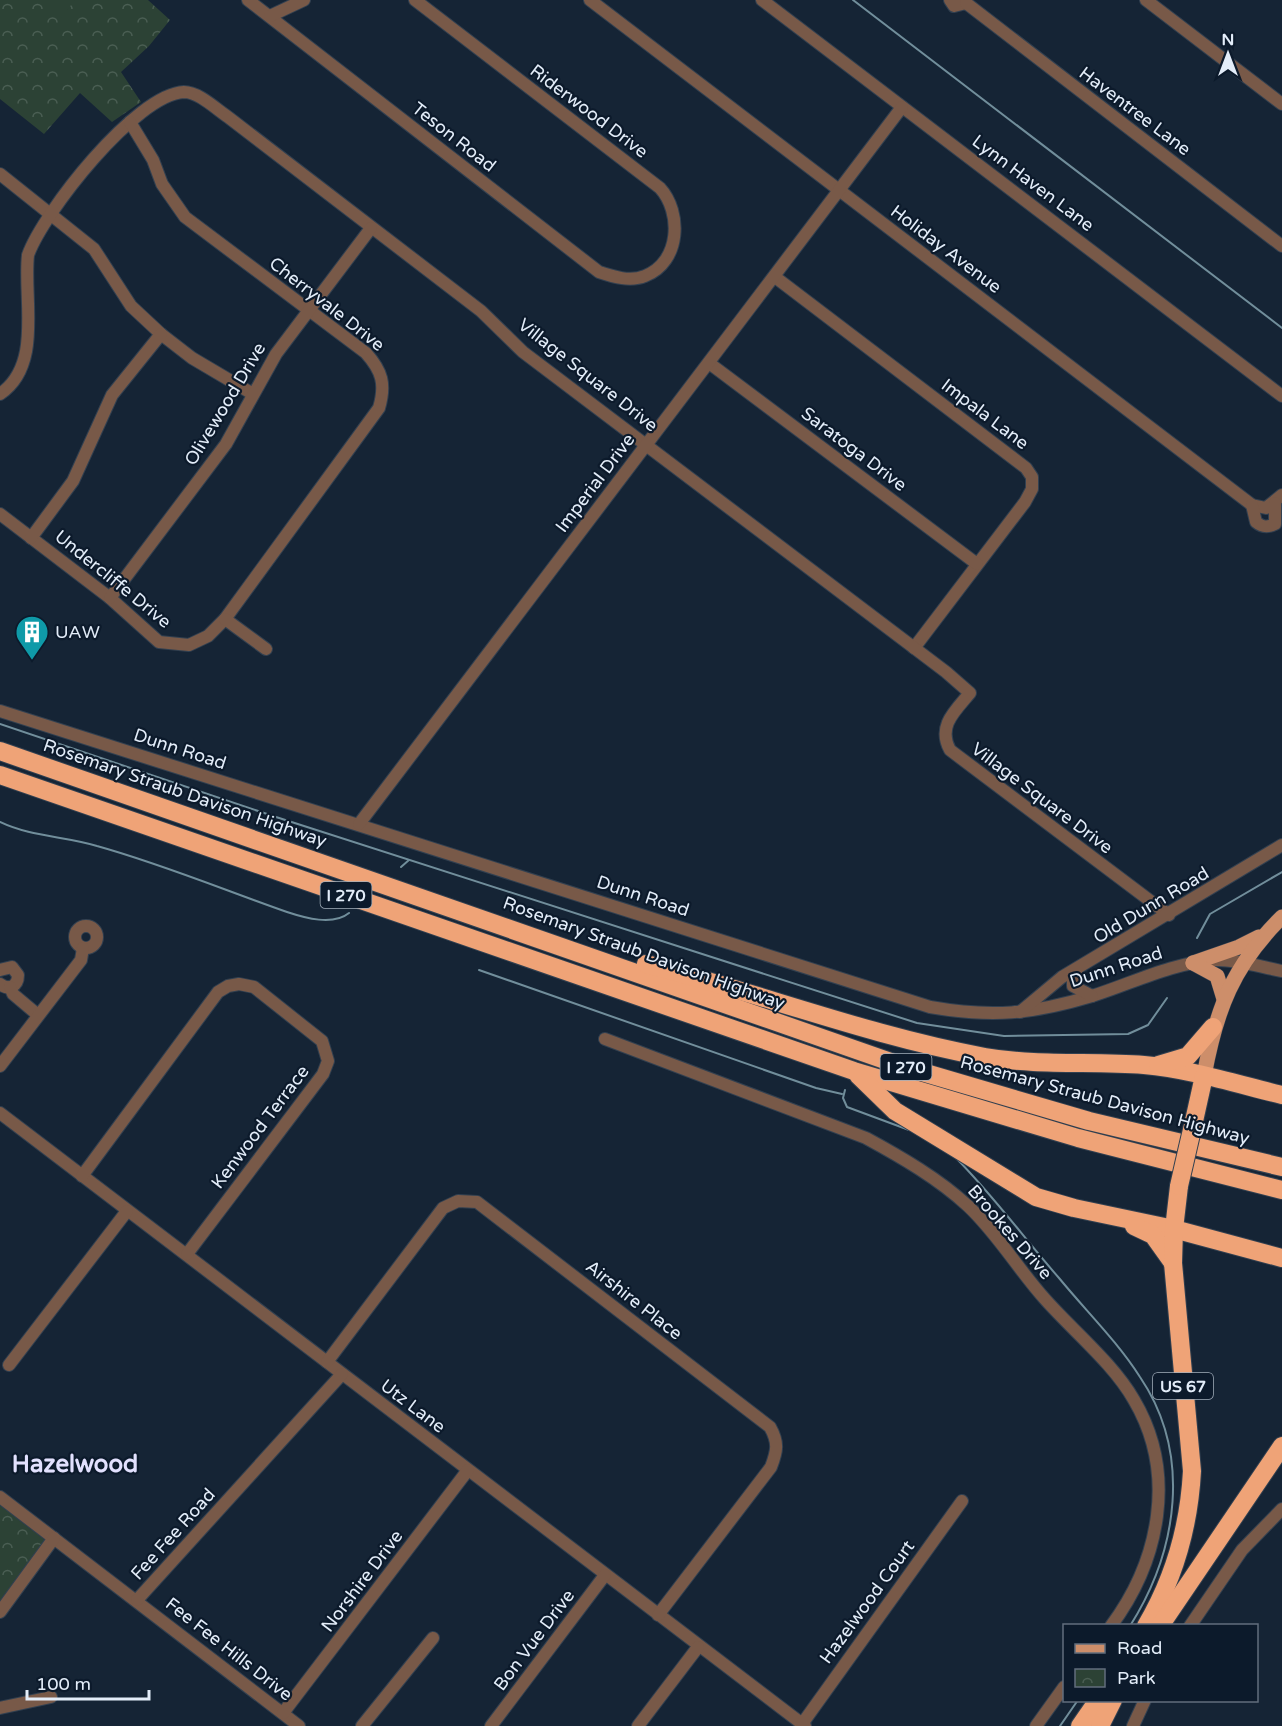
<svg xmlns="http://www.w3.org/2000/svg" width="1282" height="1726" viewBox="0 0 1282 1726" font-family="'Varela Round',sans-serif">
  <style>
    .park { fill: url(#park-crowns) }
    .pitch { fill: #2c4235 }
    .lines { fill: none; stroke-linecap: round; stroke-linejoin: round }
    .stream { stroke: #718e9b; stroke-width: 2 }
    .minor-casing { stroke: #324050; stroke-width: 14 }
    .major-casing { stroke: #324050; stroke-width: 16 }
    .highway-casing { stroke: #324050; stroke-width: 20 }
    .minor { stroke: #785948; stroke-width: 12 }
    .major { stroke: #cd8e6a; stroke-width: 15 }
    .highway { stroke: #efa377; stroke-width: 18 }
    .highway-bridge-casing { stroke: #324050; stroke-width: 20; stroke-linecap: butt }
    .highway-bridge { stroke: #efa377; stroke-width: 18 }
    .labels { text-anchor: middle; stroke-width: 4.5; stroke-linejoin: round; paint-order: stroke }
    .shield { fill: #0c1a2b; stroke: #a2aebb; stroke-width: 1.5 }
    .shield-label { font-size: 16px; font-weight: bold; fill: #e3edf9 }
    .street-label { font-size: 18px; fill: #e3edf9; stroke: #0c1a2b }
    .poi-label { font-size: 18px; fill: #e3edf9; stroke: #0c1a2b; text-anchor: start }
    .district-label { font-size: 24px; font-weight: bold; fill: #e2e1fe; stroke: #0c1a2b }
  </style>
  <defs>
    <pattern id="park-crowns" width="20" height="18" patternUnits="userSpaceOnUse" patternTransform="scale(1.5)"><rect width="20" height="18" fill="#2c4235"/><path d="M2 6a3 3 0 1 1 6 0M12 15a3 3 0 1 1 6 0" fill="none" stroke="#4a5e53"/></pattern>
  </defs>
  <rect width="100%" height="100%" fill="#152435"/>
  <g class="park">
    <path d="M0,0H148L170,20L149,46L121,72L141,102L112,122L80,93L44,134L0,99Z"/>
    <path d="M0,1503L48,1539L0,1604Z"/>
  </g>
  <path class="pitch" d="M40,0H75L61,18Z"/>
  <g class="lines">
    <g class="stream">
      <path d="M853,0L1282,328"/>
      <path d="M0,724L276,817L917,1023L1004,1036L1128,1034L1148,1025L1167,998"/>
      <path d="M0,822C31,837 65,836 97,846C162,864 224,890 287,912C305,918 333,926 349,913"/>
      <path d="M401,867L409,860"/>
      <path d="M1197,938L1210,914L1282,872"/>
      <path d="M479,970L816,1088L842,1094"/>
      <path d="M845,1090L843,1098L847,1107L909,1130"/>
      <path d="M955,1157C992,1194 1024,1238 1059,1278C1086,1311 1117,1341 1140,1377C1192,1454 1178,1550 1130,1626"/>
      <path d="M1060,1726L1078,1700"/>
    </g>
    <g class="minor-casing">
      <g id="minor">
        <path d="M248,0L599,272C614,277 630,282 645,276C681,262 682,212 660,188L415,0"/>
        <path d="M590,0L1252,505L1266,508L1282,495"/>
        <path d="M762,0L1282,396"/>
        <path d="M950,0L954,6L966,3"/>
        <path d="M1146,0L1282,104"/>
        <path d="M966,3L1282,246"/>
        <path d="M270,16L304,0"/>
        <path d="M0,174L94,249L131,306L161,334L192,358L253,394"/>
        <path d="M775,277L1026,468L1032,477V489L1025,502L914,648"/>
        <path d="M709,363L977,564"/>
        <path d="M0,394C43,365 23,299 28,255C43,213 136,94 184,92C199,92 216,109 228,117L481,311L523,352L946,672L970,693C955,711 937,726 950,750L1169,915"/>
        <path d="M1252,505L1256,522C1262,527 1267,528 1275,524V503"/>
        <path d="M0,514L110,598L159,642L189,645L208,636L225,619L379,408C386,384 382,371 366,353L185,217L162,184L153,160L130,122"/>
        <path d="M31,538L73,481L112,395L161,334"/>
        <path d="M110,598L226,444L276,354L371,228"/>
        <path d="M225,619L266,649"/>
        <path d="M0,711L930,1007C992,1018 1032,1014 1092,996C1133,983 1171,963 1215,960C1237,959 1260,967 1282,971"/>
        <path d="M359,824L902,107"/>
        <circle cx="86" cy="937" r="11"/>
        <path d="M1077,969L1073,977V986L1092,996"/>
        <path d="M0,970L12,967L18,975C18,986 9,991 0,984"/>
        <path d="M10,987L13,994L38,1015"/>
        <path d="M1020,1012L1062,977L1282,845"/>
        <path d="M605,1039L866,1138C901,1157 939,1179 968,1206C997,1233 1018,1269 1044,1298C1072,1330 1113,1363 1134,1400C1177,1473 1160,1560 1111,1626"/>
        <path d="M0,1066L81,960L83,948"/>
        <path d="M0,1113L805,1726"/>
        <path d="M82,1176L218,992L228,986L239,984L254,987L322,1041L328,1061L323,1074L187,1254"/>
        <path d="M327,1362L443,1208L458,1201L477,1202L770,1427C779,1443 777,1451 771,1467L658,1615"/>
        <path d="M9,1365L127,1211"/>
        <path d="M0,1497L299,1726"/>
        <path d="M137,1600L342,1374"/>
        <path d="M0,1612L54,1538"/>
        <path d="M1190,1626L1242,1550L1282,1509"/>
        <path d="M0,1708L51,1697"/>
        <path d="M283,1713L468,1470"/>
        <path d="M802,1724L962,1501"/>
        <path d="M362,1726L433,1638"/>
        <path d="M491,1726L605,1575"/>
        <path d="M638,1726L698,1647"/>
        <path d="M1036,1726L1064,1687"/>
        <path d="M1133,1726L1145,1700"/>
      </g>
    </g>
    <g class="major-casing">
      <g id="major">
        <path d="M1193,963L1239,947L1259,937"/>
        <path d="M1193,963L1217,976L1224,999"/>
        <path d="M1204,1076C1216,1010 1233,965 1282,917"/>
      </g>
    </g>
    <g class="highway-casing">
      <g id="highway">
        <path d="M0,751L905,1067L1089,1121L1282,1167"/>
        <path d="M0,775L854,1071L1078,1138L1282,1190"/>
        <path d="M646,964C759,993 870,1036 985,1057C1038,1066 1091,1061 1144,1065C1190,1069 1237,1084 1282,1095"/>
        <path d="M1158,1065L1188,1056L1213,1027"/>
        <path d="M858,1075L895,1111L1036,1197L1074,1208L1174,1229L1282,1258"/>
        <path d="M1194,1121L1204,1076"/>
        <path d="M1134,1226L1153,1235L1173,1263"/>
        <path d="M1146,1626C1175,1577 1189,1527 1192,1471L1173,1263L1174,1229L1179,1186"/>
        <path d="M1160,1626L1282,1446"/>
        <path d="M1080,1726L1098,1700"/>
        <path d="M1100,1726L1113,1700"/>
      </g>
    </g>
    <use href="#minor" class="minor"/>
    <use href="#major" class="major"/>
    <use href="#highway" class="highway"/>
    <g class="highway-bridge-casing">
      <path id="highway-bridge" d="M1179,1186L1194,1121"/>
    </g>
    <use href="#highway-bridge" class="highway-bridge"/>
  </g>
  <defs>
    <g id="building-pin" transform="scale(1.725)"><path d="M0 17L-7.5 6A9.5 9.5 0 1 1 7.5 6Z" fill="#0f9aa8" stroke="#0c1a2b"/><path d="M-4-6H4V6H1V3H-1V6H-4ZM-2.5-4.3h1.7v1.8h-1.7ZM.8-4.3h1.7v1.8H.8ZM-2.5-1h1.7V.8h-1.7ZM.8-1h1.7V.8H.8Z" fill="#fff"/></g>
  </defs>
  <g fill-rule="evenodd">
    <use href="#building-pin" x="32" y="632"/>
  </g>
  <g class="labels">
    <g class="shield">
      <rect x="320.5" y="882" width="51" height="26" rx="4.5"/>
      <rect x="880.5" y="1054" width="51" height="26" rx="4.5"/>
      <rect x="1153" y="1373" width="60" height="26" rx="4.5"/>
    </g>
    <g class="shield-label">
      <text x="346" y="901">I 270</text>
      <text x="906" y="1073">I 270</text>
      <text x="1183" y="1392">US 67</text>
    </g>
    <g class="street-label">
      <text transform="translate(589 111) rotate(37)" y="6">Riderwood Drive</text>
      <text transform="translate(1135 111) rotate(37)" y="6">Haventree Lane</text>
      <text transform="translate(454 137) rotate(38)" y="6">Teson Road</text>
      <text transform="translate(1033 183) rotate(37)" y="6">Lynn Haven Lane</text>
      <text transform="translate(946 249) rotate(37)" y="6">Holiday Avenue</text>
      <text transform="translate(327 304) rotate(38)" y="6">Cherryvale Drive</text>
      <text transform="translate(588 375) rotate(38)" y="6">Village Square Drive</text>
      <text transform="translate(225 404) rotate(-59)" y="6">Olivewood Drive</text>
      <text transform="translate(985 414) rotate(37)" y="6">Impala Lane</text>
      <text transform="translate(854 449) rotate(37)" y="6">Saratoga Drive</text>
      <text transform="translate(595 483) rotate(-53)" y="6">Imperial Drive</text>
      <text transform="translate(113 579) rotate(39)" y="6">Undercliffe Drive</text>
      <text transform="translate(180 749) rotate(18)" y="6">Dunn Road</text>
      <text transform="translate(185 793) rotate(19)" y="6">Rosemary Straub Davison Highway</text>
      <text transform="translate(1042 798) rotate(37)" y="6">Village Square Drive</text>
      <text transform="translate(643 896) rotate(18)" y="6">Dunn Road</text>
      <text transform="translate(1151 905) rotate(-31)" y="6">Old Dunn Road</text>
      <text transform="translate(644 953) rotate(20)" y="6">Rosemary Straub Davison Highway</text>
      <text transform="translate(1116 967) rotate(-18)" y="6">Dunn Road</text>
      <text transform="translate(1105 1100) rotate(15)" y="6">Rosemary Straub Davison Highway</text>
      <text transform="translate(260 1127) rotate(-53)" y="6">Kenwood Terrace</text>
      <text transform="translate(1010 1232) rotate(49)" y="6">Brookes Drive</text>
      <text transform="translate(634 1300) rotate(38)" y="6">Airshire Place</text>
      <text transform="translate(413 1406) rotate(37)" y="6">Utz Lane</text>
      <text transform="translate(173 1534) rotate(-48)" y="6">Fee Fee Road</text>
      <text transform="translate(362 1581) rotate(-53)" y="6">Norshire Drive</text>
      <text transform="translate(867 1602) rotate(-54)" y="6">Hazelwood Court</text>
      <text transform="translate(534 1640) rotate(-53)" y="6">Bon Vue Drive</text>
      <text transform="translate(229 1649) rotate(38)" y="6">Fee Fee Hills Drive</text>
    </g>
    <g class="poi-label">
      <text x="55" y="638">UAW</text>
    </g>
    <g class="district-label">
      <text x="75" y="1472">Hazelwood</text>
    </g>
  </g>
  <rect x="1063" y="1624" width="195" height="78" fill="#0c1a2b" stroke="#626e7d" stroke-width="1.5"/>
  <rect x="1075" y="1644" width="30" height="9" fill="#cd8e6a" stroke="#626e7d" stroke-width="1.5"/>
  <text x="1117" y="1654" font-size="18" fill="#e3edf9">Road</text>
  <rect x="1075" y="1669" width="30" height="18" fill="url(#park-crowns)" stroke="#626e7d" stroke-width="1.5"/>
  <text x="1117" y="1684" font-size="18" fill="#e3edf9">Park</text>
  <g transform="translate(1228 54)" stroke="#0c1a2b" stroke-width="4.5" paint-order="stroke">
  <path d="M0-4.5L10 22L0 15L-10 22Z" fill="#e3edf9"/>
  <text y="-9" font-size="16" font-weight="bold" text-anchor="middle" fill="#e3edf9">N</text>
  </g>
  <path d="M27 1690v9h122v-9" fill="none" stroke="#e3edf9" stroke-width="3"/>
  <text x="36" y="1690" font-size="18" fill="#e3edf9" stroke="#0c1a2b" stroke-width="4.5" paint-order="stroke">100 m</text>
</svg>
